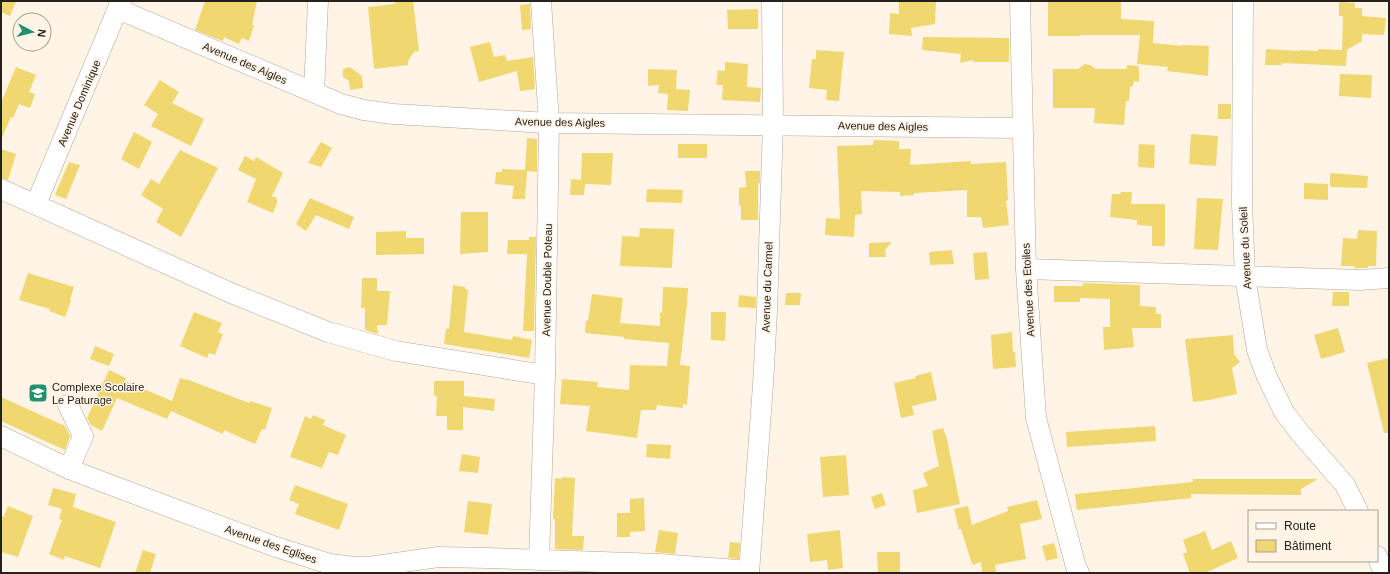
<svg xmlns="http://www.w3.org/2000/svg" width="1390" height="574" viewBox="0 0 1390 574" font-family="Helvetica,sans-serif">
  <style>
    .building { fill: #f1d770 }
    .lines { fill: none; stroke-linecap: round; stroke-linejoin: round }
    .minor-casing { stroke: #b1a799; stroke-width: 21 }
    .minor { stroke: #fff; stroke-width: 20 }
    .labels { text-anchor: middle; stroke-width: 3; stroke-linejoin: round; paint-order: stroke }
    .street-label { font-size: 11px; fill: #25211c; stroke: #fff4e5 }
    .poi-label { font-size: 11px; fill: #25211c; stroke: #fff4e5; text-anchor: start }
  </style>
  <rect width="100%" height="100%" fill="#fff4e5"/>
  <g class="building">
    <path d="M1,1H16L10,16L1,12Z"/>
    <path d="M205,1H257L252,25L254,26L249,41L242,38L239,44L224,37L223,41L195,30Z"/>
    <path d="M404,1H413L419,51L414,52L408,61V65L374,69L368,7L395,4V2Z"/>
    <path d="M899,1H936L935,24L911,28L912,36L889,34L890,13L899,14Z"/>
    <path d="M1048,1H1121V19L1154,21L1153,43L1182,46V45L1209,46L1208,76L1167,71L1168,67L1137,64L1140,35H1080V36H1048Z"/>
    <path d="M1339,2L1355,3V8H1362V16L1386,18L1384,35L1362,34V41L1347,50L1346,66L1282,63V65H1265L1266,49L1300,51V50L1318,51V49L1342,50L1343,16H1339Z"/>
    <path d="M530,4L531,29L522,30L520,5Z"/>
    <path d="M758,9V29H728L727,10Z"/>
    <path d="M923,37L1009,38V62H973V60L960,63L961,54L922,50Z"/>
    <path d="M490,42L494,57L505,55L507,61L533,57L535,89L520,91L517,71L479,82L470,47Z"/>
    <path d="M816,50L844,52L839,101L826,100L827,90L809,88L812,59H816Z"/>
    <path d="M725,62L748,64L747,87L761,88L760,102L722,100L723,85H716L718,70L725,71Z"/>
    <path d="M1085,64L1090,65L1096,69H1127V65L1139,66V82L1134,81L1133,86L1130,87L1129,101H1126L1124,125L1094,123L1095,108H1053V69H1078Z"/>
    <path d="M16,67L36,75L29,92L35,94L30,108L19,104L13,118L11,117L1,140V103Z"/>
    <path d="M350,67L362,76L363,88L350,90L349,81L343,77V69Z"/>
    <path d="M648,69L677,70L676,89L690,90L688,111L667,110L668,94L658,93L659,85L648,86Z"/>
    <path d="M1340,74L1372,75L1371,98L1339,96Z"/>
    <path d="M160,80L179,92L172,103L204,119L191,146L151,126L158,114L144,105Z"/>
    <rect x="1218" y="104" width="13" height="15"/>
    <path d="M134,132L152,142L139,169L121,159Z"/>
    <path d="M1191,134L1218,136L1216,166L1189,164Z"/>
    <path d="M527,138L537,139V172L527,171L525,199H512L514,186L495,184L496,172H502V169L525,170Z"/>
    <path d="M874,140L899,141V149H911L910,165L971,161V164L1006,162L1008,200L1006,201L1009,225L983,228L981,217H967V190L914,193V195L900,196V192L861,191L862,214L855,215L854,237L825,235L826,218L840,219L837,146L873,145Z"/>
    <path d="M321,142L332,148L321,167L308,163Z"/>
    <rect x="678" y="144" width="29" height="14"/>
    <path d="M1139,144L1155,145L1154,168L1138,167Z"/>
    <path d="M1,149L16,154L8,180L1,178Z"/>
    <path d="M180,150L218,168L181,237L156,222L163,209L141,195L151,179L159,184Z"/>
    <path d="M582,153H613L611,185L585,184L584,195H570L571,179L581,180Z"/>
    <path d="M245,156L254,161L256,157L283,173L272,196L277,198V203L273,213L247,202L256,179L238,170Z"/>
    <path d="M69,162L80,165L66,199L55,195Z"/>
    <path d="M745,171H760V183H758V220H741V206H739V188L746,187Z"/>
    <path d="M1330,173L1368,176L1367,188L1330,187Z"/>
    <path d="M1304,183L1328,184V200L1304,199Z"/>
    <path d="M647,189L683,190L682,203L646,202Z"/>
    <path d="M1121,192H1132L1131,204H1165V246H1152V226L1137,225V220L1110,217L1112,194H1120Z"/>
    <path d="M310,198L354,217L349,229L316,215L306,231L296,224Z"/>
    <path d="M1197,198L1223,199L1218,250L1194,249Z"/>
    <path d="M461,212H488V252L460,254Z"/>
    <path d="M640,228L674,229L672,268L620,266L622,236L639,237Z"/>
    <path d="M1358,230L1377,231L1376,266H1368V268H1354V266H1341L1343,238L1357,239Z"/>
    <path d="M406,231V238H424V254L376,255V232Z"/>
    <path d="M529,237H536L534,331H523L527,254H507L508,240H529Z"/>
    <path d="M892,242L885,250L886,257H869V243Z"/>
    <path d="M952,250L954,264L930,265L929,252Z"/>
    <path d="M987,252L989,279L975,280L973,253Z"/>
    <path d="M28,273L74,287L70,300L71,301L65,317L49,311L50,309L19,300Z"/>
    <path d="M362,278H377V291H390L387,325H377L378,334L365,330V308H361Z"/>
    <path d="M1083,283L1140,285V306L1156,307V314H1161V328H1132L1134,347L1104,350L1103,327H1110V299L1080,298V302H1054V286H1083Z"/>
    <path d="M453,285L465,287V289L468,290L464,332L512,340L513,336L532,340L529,358L444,344L446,329H449Z"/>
    <path d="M663,287L688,288L687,304L680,365L690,366L687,405L683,404V408L657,405L656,410H641L637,438L586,431L590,406L560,404L562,379L598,382L597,387L629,390L630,365L667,366L669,343L624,339V337L585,333L586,320L588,321L592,294L623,298L620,323L660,326V313H662Z"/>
    <path d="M1333,292H1349V306H1332Z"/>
    <path d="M786,293H801L800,305H785Z"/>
    <path d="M739,295L756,297V308L738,307Z"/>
    <path d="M194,312L222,323L218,332L223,334L215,355L209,353L207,358L180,346Z"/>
    <path d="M711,312H726L725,341L711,340Z"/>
    <path d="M1338,328L1345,352L1321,359L1314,335Z"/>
    <path d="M1012,332L1013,352H1015L1016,367L993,369L991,335Z"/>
    <path d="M1233,335L1234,354L1240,362L1232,368L1237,394L1209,400L1193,402L1185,339Z"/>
    <path d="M95,346L114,354L109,366L90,359Z"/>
    <path d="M1389,358V433H1384L1367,363Z"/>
    <path d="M109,370L126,378L125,381L172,401L180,378L186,380V379L249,403L250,401L272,408L265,430L262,429L255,444L224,430L223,434L171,411L167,419L117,398L102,431L91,425L87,418Z"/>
    <path d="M931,372L937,400L912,406L914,415L901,418L894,383L916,378L915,376Z"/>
    <path d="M434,381H464V396L495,399L494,411L463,407V430H447V416H436L437,396H434Z"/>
    <path d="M1,397L65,426L70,436L65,450L1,421Z"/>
    <path d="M313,415L325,420L323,425L346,435L338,455L329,452L322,468L290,457L305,416L311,419Z"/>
    <path d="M1155,426L1156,441L1067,447L1066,432Z"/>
    <path d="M943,428L947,439L960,504L917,513L913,490L928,486L923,473L939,466L932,431Z"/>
    <path d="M647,444L671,445L670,459L646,457Z"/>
    <path d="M462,454L480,457L478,473L459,471Z"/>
    <path d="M846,455L849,495L823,497L820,457Z"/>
    <path d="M562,477L575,478L572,536H584L583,550L555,549V519H553L555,478L562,479Z"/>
    <path d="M1193,479H1318L1301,489V495L1191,494V498L1077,510L1075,494L1193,482Z"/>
    <path d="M295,485L348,504L339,530L295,514L299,504L289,500Z"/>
    <path d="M53,488L76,494L73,507L116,522L100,568L65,556L64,560L49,554L62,520L59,519L62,509L48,505Z"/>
    <path d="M882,493L886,505L875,509L871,497Z"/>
    <path d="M644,498L645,531L630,532V537H617V513H630V499Z"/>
    <path d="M1037,500L1042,519L1020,524L1026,559L995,565L996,573H982L981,562L973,565L971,561L961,529L959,530L954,509L968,506L972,525L1008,511L1007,507Z"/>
    <path d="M468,501L492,504L488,535L464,532Z"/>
    <path d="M8,506L33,516L18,557L1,552V516L4,517Z"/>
    <path d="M659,530L678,533L675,554L655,552Z"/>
    <path d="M840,530L843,568L828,570L827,560L810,562L807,534Z"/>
    <path d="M1205,531L1212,550L1231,541L1238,558L1205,573H1190L1183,554L1187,552L1183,540Z"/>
    <path d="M730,542L740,543L739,559L728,558Z"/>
    <path d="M1054,543L1058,558L1046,561L1042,546Z"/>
    <path d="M143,550L156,554L150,573H135Z"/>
    <path d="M877,552H900V573H878Z"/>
  </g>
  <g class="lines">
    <g class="minor-casing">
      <g id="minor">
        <path d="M1020,1L1026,269L1036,418L1076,567L1079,573"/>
        <path d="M1243,1L1242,204L1245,276L1257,350L1267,377L1284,412L1300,433L1345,485L1358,511"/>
        <path d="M118,9L341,104L364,110L393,114L549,123L1022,128"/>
        <path d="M314,93L318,1"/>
        <path d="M1,189L231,293L328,332L396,351L545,375"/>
        <path d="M36,204L121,1"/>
        <path d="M1026,269L1360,280L1389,278"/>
        <path d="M68,405L83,436L69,469"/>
        <path d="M1,436L69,469L103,482L276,547L330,564L355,567H369L438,557L488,558L660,564L749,571"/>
        <path d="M1377,556L1384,573"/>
        <path d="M539,560L545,375L549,123L541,1"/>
        <path d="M749,573L763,385L767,311L773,124L772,1"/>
      </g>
    </g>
    <use href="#minor" class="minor"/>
  </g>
  <defs>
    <g id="school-square" transform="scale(1)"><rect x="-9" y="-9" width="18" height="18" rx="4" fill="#209070" stroke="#fff4e5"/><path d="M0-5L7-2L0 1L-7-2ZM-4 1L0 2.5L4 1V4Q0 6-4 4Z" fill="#fff"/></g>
  </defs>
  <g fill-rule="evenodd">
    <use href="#school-square" x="38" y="393"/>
  </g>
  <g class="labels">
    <g class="street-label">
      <text transform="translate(245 63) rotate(23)" y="4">Avenue des Aigles</text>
      <text transform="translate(79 103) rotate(-67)" y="4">Avenue Dominique</text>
      <text transform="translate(560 122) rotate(1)" y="4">Avenue des Aigles</text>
      <text transform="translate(883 126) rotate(1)" y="4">Avenue des Aigles</text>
      <text transform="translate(1245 248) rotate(-93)" y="4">Avenue du Soleil</text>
      <text transform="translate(547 280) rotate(-89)" y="4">Avenue Double Poteau</text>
      <text transform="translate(767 287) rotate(-88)" y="4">Avenue du Carmel</text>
      <text transform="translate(1028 290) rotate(-93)" y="4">Avenue des Etoiles</text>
      <text transform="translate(271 544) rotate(19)" y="4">Avenue des Eglises</text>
    </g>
    <g class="poi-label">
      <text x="52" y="391">Complexe Scolaire<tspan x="52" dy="13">Le Paturage</tspan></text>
    </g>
  </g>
  <rect width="1390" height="574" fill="none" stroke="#25211c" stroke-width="4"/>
  <rect x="1248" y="510" width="130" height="52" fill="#fff4e5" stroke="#a8a095"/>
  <rect x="1256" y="523" width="20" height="6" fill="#ffffff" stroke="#a8a095"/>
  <text x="1284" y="530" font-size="12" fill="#25211c">Route</text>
  <rect x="1256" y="540" width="20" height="12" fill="#f1d770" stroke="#a8a095"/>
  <text x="1284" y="550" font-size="12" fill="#25211c">Bâtiment</text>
  <g transform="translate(32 32) rotate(97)"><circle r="19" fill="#fff4e5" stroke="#a8a095"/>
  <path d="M0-3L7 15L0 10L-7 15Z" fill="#209070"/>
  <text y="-6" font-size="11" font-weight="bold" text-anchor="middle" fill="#25211c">N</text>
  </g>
</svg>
